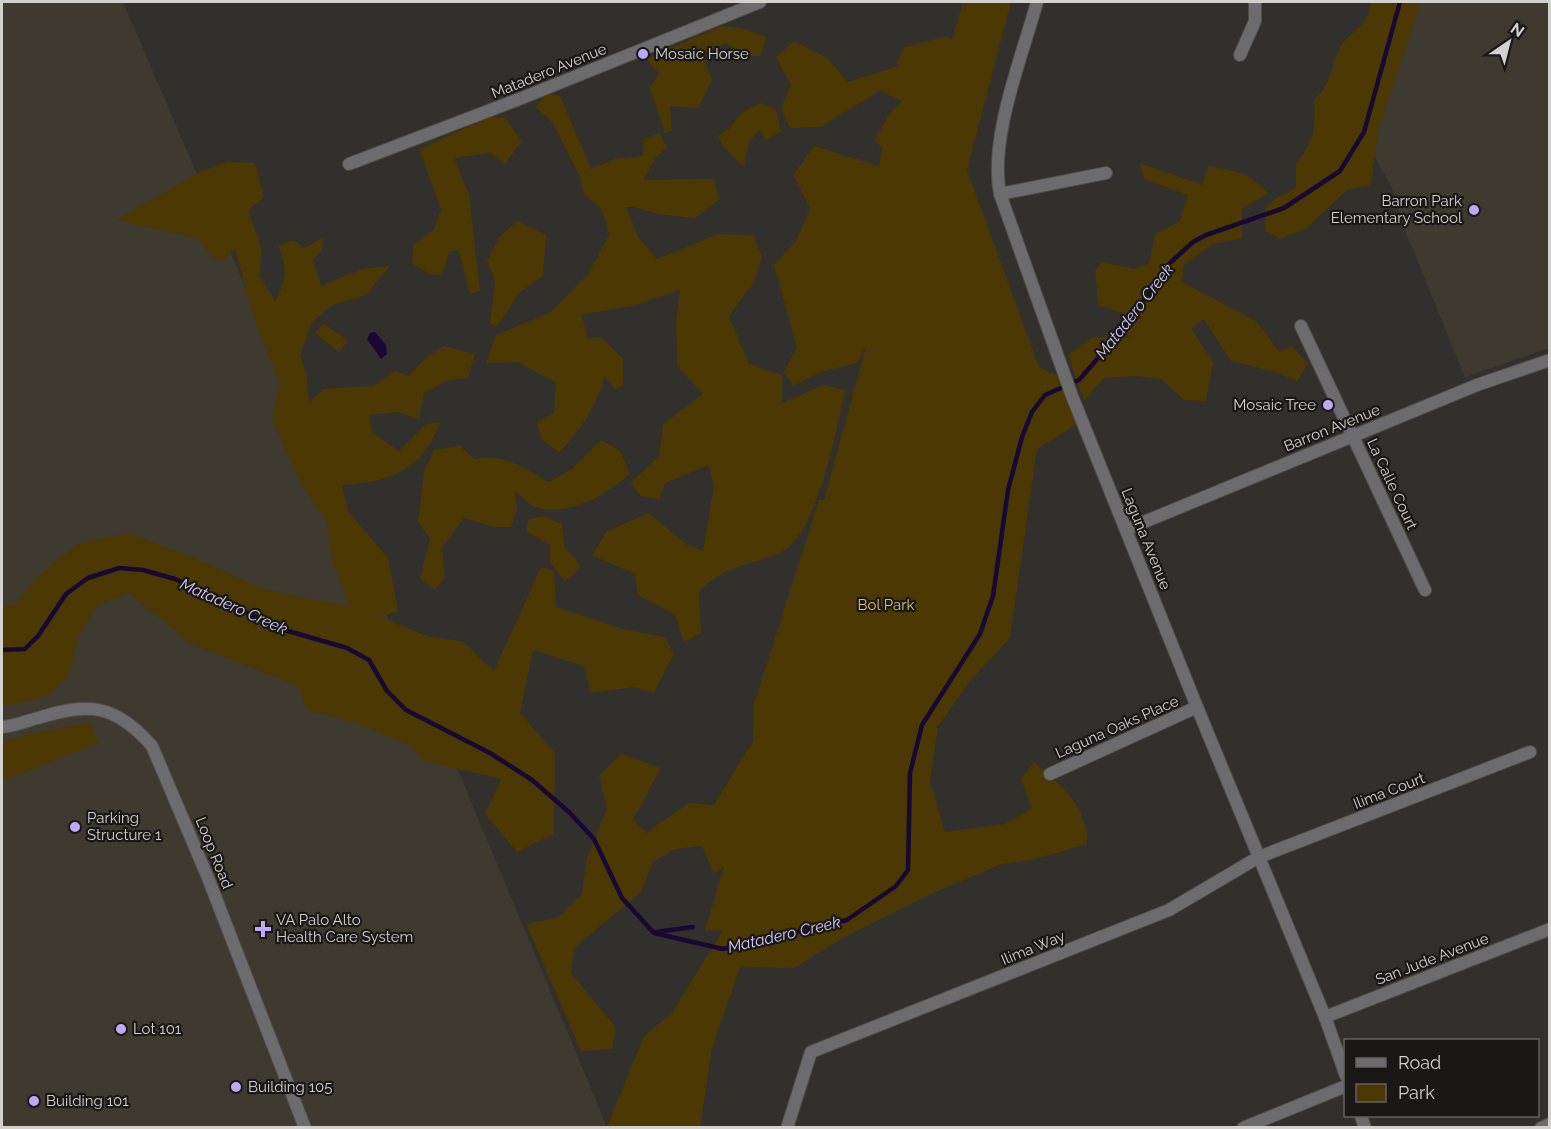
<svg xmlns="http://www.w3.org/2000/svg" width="1551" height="1129" viewBox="0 0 1551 1129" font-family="Raleway,sans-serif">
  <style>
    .built { fill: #3e3a30 }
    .green { fill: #4c3803 }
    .water { fill: #190833 }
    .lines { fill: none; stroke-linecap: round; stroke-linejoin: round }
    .stream { stroke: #190833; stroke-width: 4.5 }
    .minor-casing { stroke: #4f4d4a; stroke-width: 14 }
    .minor { stroke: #6c6c6e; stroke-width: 12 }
    .poi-dot { fill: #bda9f5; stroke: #191817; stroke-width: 2 }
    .labels { text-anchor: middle; stroke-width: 4.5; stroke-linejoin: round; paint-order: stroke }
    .poi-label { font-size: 15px; fill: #d2d1ce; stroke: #191817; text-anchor: start }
    .street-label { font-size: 15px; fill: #d2d1ce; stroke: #191817 }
    .park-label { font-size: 15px; fill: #e3bd6b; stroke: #191817 }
    .water-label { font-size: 16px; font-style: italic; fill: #d5caf9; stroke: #191817 }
  </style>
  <rect width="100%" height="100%" fill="#32302d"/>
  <g class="built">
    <path d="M2,2H123L434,726L444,737L605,1122V1127L2,1128Z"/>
    <path d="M1416,2H1549V348L1465,377L1406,233L1391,186L1367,143Z"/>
  </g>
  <g class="green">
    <path d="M963,2H1011L967,170L1039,367L1062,378L1077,424L1037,449L1010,638L970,681L938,726L930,782L945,832L1004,824L1032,809L1021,779L1034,762C1060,784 1089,807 1087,844L1032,860L1002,864L926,896L843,938L794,968L740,967L712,1049L700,1127H607L644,1036L672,1013L723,930L705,931L724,866L714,874L702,846L675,849L653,862L641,892L575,947L571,973L616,1028L612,1049L581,1051L526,924L559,917L582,894L587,858L607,808L599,776L621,754L661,768L633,819L646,833L689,803L714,805L753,741L754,704L819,500H824L867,344L857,363L821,372L793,386L784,372L797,347L774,265L797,240L810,208L793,175L814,146L879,166L882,149L875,139L888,116L902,101L880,91L820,127L790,128L781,108L791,85L776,57L794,41L827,58L848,82L896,67L903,48L947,36L952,40Z"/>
    <path d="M1371,2H1421L1378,130L1371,185L1348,189L1306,229L1280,239L1266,231L1265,208L1275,199L1296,188V163C1315,142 1316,127 1314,99C1333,83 1329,71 1339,50C1349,28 1367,32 1371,2Z"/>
    <path d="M721,26L741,28L767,37L760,56H746L725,43L702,54L712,80L698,108L670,106L672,131L665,133L650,88L659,73L646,59Z"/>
    <path d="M546,93L560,96L591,169L615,159L643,156L644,138L660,134L667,148L657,156L643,180L713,179L720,199L695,218L658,214L635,207H626L639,238L657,259L718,234L753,235L762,257L754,282L729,316L749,364L782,375V403L824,385L845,390C837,427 817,537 780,553C748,567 725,564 699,592L701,633L684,642L675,615L638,595L635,574L592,555L607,531L649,513L687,545L703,551L714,486L709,465L665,483L659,499L641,496L630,483L659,457L663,424L703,394L677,366L676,320L680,290L629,307L582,314L587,338L601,337L623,359V386L615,389L605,376C597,404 580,433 559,452L541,439L537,422L554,413L556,383L518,362L486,363L496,335L551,312L588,274L609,235L602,209L584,195L579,175L552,122L536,107Z"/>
    <path d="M760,103L776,109L781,132L766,140L759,129L749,143L744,167L724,148L718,136L730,128L740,114Z"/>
    <path d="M490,117L505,118L522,141L505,164L490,153L454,158L469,194L480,291L470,294L459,250L449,252L442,275L430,274L412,264L413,245L434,230L441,209L419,149Z"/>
    <path d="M227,162L255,163L264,197L248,211L261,247L260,276L275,301C286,282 288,266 278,246L293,240L305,248L323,238L322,251L313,259L321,286L362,269L390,266L366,295L332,305L311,324L300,356L306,372L309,402L324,389L374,386L395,371L409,376L425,358L444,346L475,354L468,378L450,380L424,393L419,419L397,412L369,415L373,433L399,451L426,424L440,422C421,473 390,481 342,485L348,511L388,558L398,611L380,617L429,637L462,641L494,671L541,567L554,571L556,607L622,629L665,637L674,654L654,693L634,687L591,693L584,666L533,650L520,713L555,753L554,834L517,852L485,814L501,779L424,761L410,745L359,724L306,710L300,687L194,645L128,593L97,606L78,638L70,673L48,697L2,706V606L15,605L42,573L80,543L129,533L201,561L260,588L350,607L332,560L327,521L304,489L272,420L280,384L252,313L235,249L222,261L213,259L199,239L117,220L202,171Z"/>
    <path d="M1140,163L1202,185L1209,166C1238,172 1248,172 1268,193L1242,209V238L1213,244L1184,265L1181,281L1257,322L1279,351L1292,346L1308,364L1297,381L1272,371L1231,361L1204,319L1191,329L1213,362L1206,401L1184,400L1161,379L1135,376L1104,378L1084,401L1068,355L1093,337L1129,338L1126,314L1099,306L1095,271L1102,262L1134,269L1149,263L1155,234L1180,221L1188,195L1144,179Z"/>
    <path d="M517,221L546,235L543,276L520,292L496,328L490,323L495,281L487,261L499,237Z"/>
    <path d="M323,323L348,341L339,352L315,333Z"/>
    <path d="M601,440L620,451L630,474C607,494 571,516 538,508C530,506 522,497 515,492L517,509L511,527H494L464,518L442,548L445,578L435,590L420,579L430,539L418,522L424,472L434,450L460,446L475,459C504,453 524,468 549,482L572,469Z"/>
    <path d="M542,516L562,524L565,549L573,555L580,566L574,575L564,581L550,562V545L527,532L528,520Z"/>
    <path d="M90,723L98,743L2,781V742L38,732Z"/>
  </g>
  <path class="water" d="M375,332L386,345L387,354L381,359L367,339L370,333Z"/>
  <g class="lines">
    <g class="stream">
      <path d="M2,650L25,649L38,636L66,594L88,578L119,568L143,570L175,579L281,629L347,648L369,660L387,691L406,710L490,753L532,780L569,812L594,839L622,898L654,933L723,949L847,920L896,886L908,870L910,773L922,725L980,634L993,596L1008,490L1022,437L1032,412L1045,395L1079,380L1125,327L1171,262L1193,242L1206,235L1284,208L1340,171L1364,132L1400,2"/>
      <path d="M656,932L693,927"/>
    </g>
    <g class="minor-casing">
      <g id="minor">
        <path d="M1037,2C1022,57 989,138 1000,194L1072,396L1197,707L1325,1017L1346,1076"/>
        <path d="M1240,55L1255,21V2"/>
        <path d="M349,164L522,98L760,2"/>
        <path d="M1000,194L1106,173"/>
        <path d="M1301,326L1425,590"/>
        <path d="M1127,529L1477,385L1550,360"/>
        <path d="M2,727C14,726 26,721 38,718C89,702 115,704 152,746L208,878L305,1128"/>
        <path d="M1050,774L1197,707"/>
        <path d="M1325,1017L1550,929"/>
        <path d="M1361,1116L1365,1128"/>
        <path d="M787,1128L811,1052L1169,910L1259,857L1530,752"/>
        <path d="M1243,1128L1346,1086"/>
        <path d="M1541,1128L1550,1124"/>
      </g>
    </g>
    <use href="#minor" class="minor"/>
  </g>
  <g class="poi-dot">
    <circle cx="643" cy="54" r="6"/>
    <circle cx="1474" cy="210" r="6"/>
    <circle cx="1328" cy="405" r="6"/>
    <circle cx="75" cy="827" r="6"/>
    <path d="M260 920h6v6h6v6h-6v6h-6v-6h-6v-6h6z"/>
    <circle cx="121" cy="1029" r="6"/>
    <circle cx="236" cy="1087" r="6"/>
    <circle cx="34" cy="1101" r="6"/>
  </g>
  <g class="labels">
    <g class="poi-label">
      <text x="655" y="59">Mosaic Horse</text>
      <text x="1462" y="206" text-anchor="end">Barron Park<tspan x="1462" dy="17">Elementary School</tspan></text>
      <text x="1316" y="410" text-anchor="end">Mosaic Tree</text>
      <text x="87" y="823">Parking<tspan x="87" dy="17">Structure 1</tspan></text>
      <text x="276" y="925">VA Palo Alto<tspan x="276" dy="17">Health Care System</tspan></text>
      <text x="133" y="1034">Lot 101</text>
      <text x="248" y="1092">Building 105</text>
      <text x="46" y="1106">Building 101</text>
    </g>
    <g class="street-label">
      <text transform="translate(549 71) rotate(-22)" y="5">Matadero Avenue</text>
      <text transform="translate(1332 428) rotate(-22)" y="5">Barron Avenue</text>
      <text transform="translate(1392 484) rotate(65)" y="5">La Calle Court</text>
      <text transform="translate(1146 539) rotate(68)" y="5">Laguna Avenue</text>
      <text transform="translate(1117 727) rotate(-24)" y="5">Laguna Oaks Place</text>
      <text transform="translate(1389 791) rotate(-21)" y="5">Ilima Court</text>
      <text transform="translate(214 853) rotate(68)" y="5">Loop Road</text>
      <text transform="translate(1033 948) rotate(-22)" y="5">Ilima Way</text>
      <text transform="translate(1432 959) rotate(-21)" y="5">San Jude Avenue</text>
    </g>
    <g class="park-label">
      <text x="886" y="610">Bol Park</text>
    </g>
    <g class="water-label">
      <text transform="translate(1134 311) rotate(-52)" y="6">Matadero Creek</text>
      <text transform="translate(234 606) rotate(24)" y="6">Matadero Creek</text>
      <text transform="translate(784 934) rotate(-13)" y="6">Matadero Creek</text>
    </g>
  </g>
  <rect width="1551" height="1129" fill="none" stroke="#d2d1ce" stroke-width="6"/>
  <rect x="1344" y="1039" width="195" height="78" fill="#191817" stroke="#636260" stroke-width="1.5"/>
  <rect x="1356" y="1058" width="30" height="9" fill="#6c6c6e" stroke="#636260" stroke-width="1.5"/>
  <text x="1398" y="1069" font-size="18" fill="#d2d1ce">Road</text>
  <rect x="1356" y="1084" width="30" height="18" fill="#4c3803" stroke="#636260" stroke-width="1.5"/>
  <text x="1398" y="1099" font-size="18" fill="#d2d1ce">Park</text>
  <g transform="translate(1509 42) rotate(35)" stroke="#191817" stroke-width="4.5" paint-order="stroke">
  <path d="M0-4.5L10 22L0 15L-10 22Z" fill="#d2d1ce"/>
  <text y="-9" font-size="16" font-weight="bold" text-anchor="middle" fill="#d2d1ce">N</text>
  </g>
</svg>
